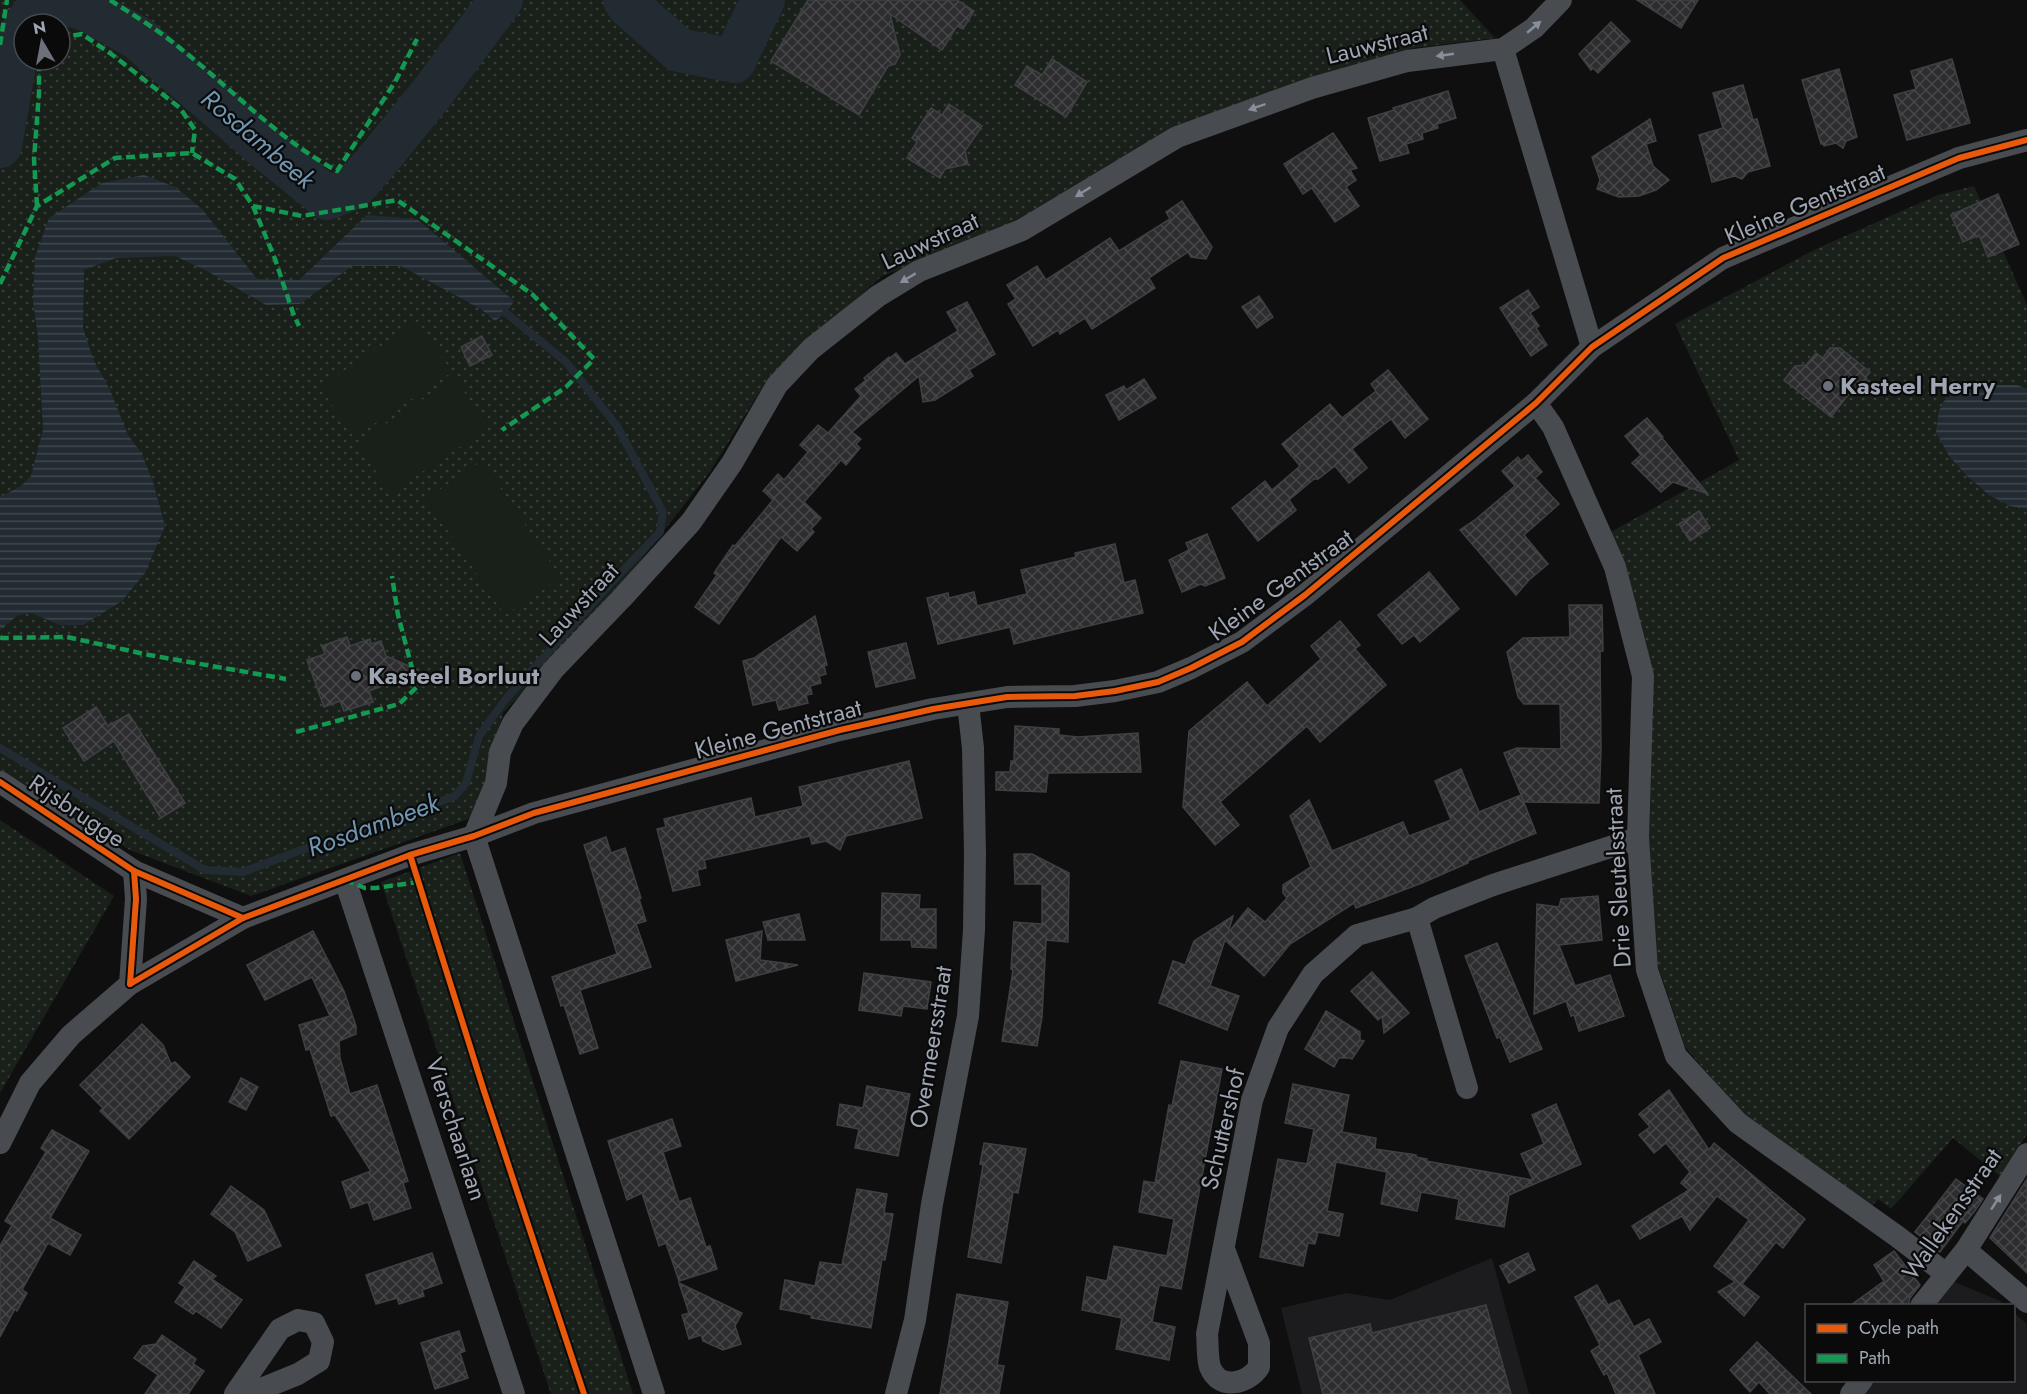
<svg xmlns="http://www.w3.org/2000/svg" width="2027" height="1394" viewBox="0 0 2027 1394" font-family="Jost,sans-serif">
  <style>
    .built { fill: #1c1c1e }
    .green { fill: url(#green-dots); fill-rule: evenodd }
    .pitch { fill: #19201a }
    .water { fill: url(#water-rules) }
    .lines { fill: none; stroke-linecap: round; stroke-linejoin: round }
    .stream { stroke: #222b32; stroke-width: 8 }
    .river { stroke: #222b32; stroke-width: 44 }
    .building { fill: url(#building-cross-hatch); stroke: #3e4044; stroke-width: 1.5 }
    .street { stroke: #484b50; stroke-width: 22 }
    .quiet { stroke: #139951; stroke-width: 4.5; stroke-dasharray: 9 4.5; stroke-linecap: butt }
    .cycleway-casing { stroke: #0a0a0b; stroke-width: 10 }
    .cycleway { stroke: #e8590c; stroke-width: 6 }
    .oneway { fill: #888e9a }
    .poi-dot { fill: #6c707a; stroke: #0a0a0b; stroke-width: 2 }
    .labels { text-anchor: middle; stroke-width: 4.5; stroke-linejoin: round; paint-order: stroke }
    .street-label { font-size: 24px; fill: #9ea5b3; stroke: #0a0a0b }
    .poi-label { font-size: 24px; font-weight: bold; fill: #9ea5b3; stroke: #0a0a0b; text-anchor: start }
    .water-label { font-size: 26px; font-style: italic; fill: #7196b2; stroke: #0a0a0b }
  </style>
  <defs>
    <pattern id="green-dots" width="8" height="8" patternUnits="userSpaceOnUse" patternTransform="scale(1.5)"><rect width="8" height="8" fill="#19201a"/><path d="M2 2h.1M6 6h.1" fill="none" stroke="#373d39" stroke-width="1.8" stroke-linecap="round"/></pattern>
    <pattern id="water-rules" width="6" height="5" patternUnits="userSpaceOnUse" patternTransform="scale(1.5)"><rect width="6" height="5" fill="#222b32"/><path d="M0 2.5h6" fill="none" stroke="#3f474d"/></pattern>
    <pattern id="building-cross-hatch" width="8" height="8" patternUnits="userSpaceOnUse" patternTransform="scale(1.5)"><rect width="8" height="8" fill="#2d2d2f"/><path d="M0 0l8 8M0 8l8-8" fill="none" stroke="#48484b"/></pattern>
  </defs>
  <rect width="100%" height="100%" fill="#0f0f10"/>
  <g class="built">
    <path d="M1492,1258L1529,1394H1302L1281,1308L1346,1293L1390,1300Z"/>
    <path d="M1951,1282H1955L2000,1301L2005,1305L1932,1306Z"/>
    <path d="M2014,1313L2027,1324V1394H1861L1872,1381L2014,1380Z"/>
  </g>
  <g class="green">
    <path d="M0,0H1460L1495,38L1413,48L1333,74L1018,224L882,276L769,377L709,473L598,615L503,713L477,816L251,896L130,850L0,774ZM24,24H60V60H24Z"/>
    <path d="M1974,186L2027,305V1134L2000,1176L1953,1138L1891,1209L1878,1199L1870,1208L1741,1112L1685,1047L1654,954L1644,832L1650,669L1611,532L1739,460L1675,324L1818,248L1938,195Z"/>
    <path d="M0,820L114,896L0,1093Z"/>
    <path d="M460,853L633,1394H551L381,882Z"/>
  </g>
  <g class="pitch">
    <path d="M418,321L452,372L354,437L320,387Z"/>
    <path d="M455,378L488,428L390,493L357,443Z"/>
    <path d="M482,461L561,578L505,615L426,499Z"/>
  </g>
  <g class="water">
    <path d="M144,175L175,187L202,209L257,279L299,280L367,215L417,219L514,301L506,313L495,321L481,309L401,266H352L300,304L266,305L207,271L175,256L116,258L84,270L83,328L93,359L110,390L128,435L142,454L153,482L165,526L145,573L122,601L83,625H60L32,613L18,615L0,630V497L21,486L31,476L43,430L38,337L33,301L35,257L49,218L102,183Z"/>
    <path d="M1978,385H2017L2027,389V509L2010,506L1989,495L1967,476L1949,456L1936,432L1939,411L1944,401L1954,393Z"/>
  </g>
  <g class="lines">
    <path class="stream" d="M0,748L205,870L243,872L304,849L338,840L455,796L466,783L479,736L505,700L610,584L660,532L663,512L617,426L566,362L506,313"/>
    <g class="river">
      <path d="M625,0L629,6L679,50L734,61L763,0"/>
      <path d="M27,24L37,8L55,3L82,7L138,38L268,150L327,198L353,188L376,162L432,93L501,0"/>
      <path d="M0,146L19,37L24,29"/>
    </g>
  </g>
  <g class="building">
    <path d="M808,0H957L974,11L963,29L957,26L942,50L890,14L900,55L895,64L888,66L859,115L771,61Z"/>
    <path d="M1637,0H1698L1681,28Z"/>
    <path d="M1611,22L1630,41L1598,73L1593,68L1591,70L1579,54Z"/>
    <path d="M1052,59L1087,82L1066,117L1015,85L1027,66L1042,75Z"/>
    <path d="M1952,59L1970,123L1907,140L1894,95L1916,89L1911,71Z"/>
    <path d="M1839,69L1857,137L1846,141L1843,148L1836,143L1824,146L1823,144H1821L1802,80Z"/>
    <path d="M1743,85L1753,120L1757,119L1770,166L1748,172L1742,179L1735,176L1712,182L1699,135L1723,128L1713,93Z"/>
    <path d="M1448,91L1456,118L1437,124L1438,128L1422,133L1423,139L1406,144L1409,153L1380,161L1368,118L1394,110L1393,108Z"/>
    <path d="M949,104L982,126L965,151L968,164L945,169L940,178L907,158L917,142L912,138L931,108L942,115Z"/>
    <path d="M1650,119L1656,141L1646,144L1653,166L1669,180L1656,190L1639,196L1619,197L1597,189L1600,180L1592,157Z"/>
    <path d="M1333,133L1357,168L1350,170L1356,180L1346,187L1359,206L1335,222L1312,188L1303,194L1284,164Z"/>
    <path d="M1998,194L2019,244L1988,257L1979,235L1963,242L1951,215Z"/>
    <path d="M1182,201L1212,247L1206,259L1191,257L1188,252L1149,278L1155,288L1092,329L1085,318L1060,334L1058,330L1033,346L1008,304L1016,299L1007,285L1037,266L1046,280L1110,238L1119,251L1170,219L1166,212Z"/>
    <path d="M1528,290L1539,307L1530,313L1539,326L1536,328L1547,345L1531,356L1500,308Z"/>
    <path d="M1259,296L1273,317L1257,328L1242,307Z"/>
    <path d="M967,302L995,354L969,370L973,376L935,400L923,402L919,376L852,432L861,439L856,444L860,448L846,465L841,460L804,502L821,518L811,529L814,532L797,551L781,537L719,624L695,607L717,575L714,573L733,545L735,546L773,500L763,491L778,474L784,480L808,452L800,445L818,425L828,433L861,396L855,389L866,380L864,378L889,357L890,358L896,353L905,364L958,331L947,312Z"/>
    <path d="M482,336L492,355L470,366L461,347Z"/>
    <path d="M1830,348H1840L1870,372L1866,377L1868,382L1860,392L1851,391L1831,417L1784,380L1795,366L1806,365L1816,353L1823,358Z"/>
    <path d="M1388,370L1428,419L1405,438L1391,419L1352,449L1367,468L1349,483L1335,466L1318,479H1314L1289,500L1296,510L1258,541L1232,508L1265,481L1272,490L1300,466L1282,444L1330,404L1342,418L1376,391L1371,384Z"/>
    <path d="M1144,379L1156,398L1119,420L1106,395L1124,386L1126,390Z"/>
    <path d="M1647,418L1663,437L1662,438L1708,494L1673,482L1661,492L1632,463L1641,455L1625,436Z"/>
    <path d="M1528,455L1542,472L1535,478L1559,504L1524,535L1548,564L1529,580L1516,595L1460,530L1476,519L1515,486L1502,471L1518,457L1521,461Z"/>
    <path d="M1699,511L1710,528L1690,541L1679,524Z"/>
    <path d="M1207,534L1225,578L1205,586L1201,584L1182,592L1169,560L1189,550L1186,543Z"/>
    <path d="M1115,544L1124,583L1135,580L1143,613L1014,644L1010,627L938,644L927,598L948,593L949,598L974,592L977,606L1027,594L1021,570L1076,557L1075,553Z"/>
    <path d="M1429,572L1459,609L1420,642L1414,635L1402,644L1378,615Z"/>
    <path d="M1569,605H1602L1603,651H1600L1601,750L1599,803L1524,802L1504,753L1517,748L1561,749L1560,704H1524L1518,697L1507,652L1523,638L1570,637Z"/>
    <path d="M815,616L827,665L824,666L826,674L819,676L821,683L810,686L812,694L806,695L808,703L779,710L776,700L753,705L743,661L754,658Z"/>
    <path d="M1340,621L1360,645L1355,649L1386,685L1320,742L1307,726L1220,802L1239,825L1215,845L1183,807L1189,731L1247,682L1267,706L1321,659L1311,646Z"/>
    <path d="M347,637L350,646L370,639L371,644L381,641L386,656L418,670L394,674L397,680L369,691L373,702L344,711L340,701L324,707L307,660L325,654L322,646Z"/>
    <path d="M906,643L915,678L876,687L868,652Z"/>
    <path d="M96,707L108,726L129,714L185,803L161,818L114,741L84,761L63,728Z"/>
    <path d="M1015,726L1059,729V735L1078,737L1138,733L1141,772L1048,773L1046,792L996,790V772H1010L1011,761H1014Z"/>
    <path d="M909,761L922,818L846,836L840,850L826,841L812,844L810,836L704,860L706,868L697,870L700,885L673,891L657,829L666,827L664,819L751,798L755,817L803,806L799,787Z"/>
    <path d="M1461,769L1479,812L1521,795L1536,833L1468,861V863L1422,883L1356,908L1354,903L1290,944L1264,976L1225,940L1210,986L1239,996L1227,1030L1159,1003L1173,961L1185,965L1194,941L1233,916L1228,933L1248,908L1265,922L1287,898L1283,893V885L1311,867L1290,816L1309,800L1332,851L1403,822L1409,836L1451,820L1435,781Z"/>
    <path d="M606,837L611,853L625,848L641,898L639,899L646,921L636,924L651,967L580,990L598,1048L580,1054L564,1005L561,1006L552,977L617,954L584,845Z"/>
    <path d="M1014,854H1032L1069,873L1068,942L1046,940L1042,1017L1037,1046L1002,1041L1013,970L1011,969L1014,922L1042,924V884H1015Z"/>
    <path d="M882,893L920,895L919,909H936V948L912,947L911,940H881Z"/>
    <path d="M1598,896L1602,940L1559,945L1575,986L1610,975L1624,1016L1579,1031L1574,1015L1571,1016L1566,1001L1534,1014L1537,904L1559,907L1561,899Z"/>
    <path d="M799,914L805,940H768L763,922Z"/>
    <path d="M313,931L344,991L356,1026V1034L339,1041L340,1058L350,1094L377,1085L408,1181L403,1183L411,1208L374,1220L368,1202L351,1208L342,1182L371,1171L335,1115L331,1116L310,1049L306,1050L299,1025L330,1016L312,977L265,1000L247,965Z"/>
    <path d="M762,931L760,960L798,965L736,981L726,940Z"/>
    <path d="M1497,943L1542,1049L1510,1062L1500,1037L1497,1038L1465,956Z"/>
    <path d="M1372,972L1409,1013L1384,1033L1382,1016L1378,1020L1351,991Z"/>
    <path d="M864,973L931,982L927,1009L903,1006L901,1016L859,1010Z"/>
    <path d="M1326,1011L1360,1032V1040L1364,1041L1352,1059L1350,1058H1339L1334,1067L1305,1049Z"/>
    <path d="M142,1024L163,1045L171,1064L175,1062L190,1077L129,1139L100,1111L103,1108L80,1085Z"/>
    <path d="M1181,1061L1222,1069L1181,1289L1159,1285L1152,1322L1175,1327L1169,1360L1116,1349L1122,1318L1082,1310L1087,1277L1107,1281L1114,1246L1167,1256L1174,1219L1139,1212L1144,1181L1155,1183L1169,1105L1172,1106Z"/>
    <path d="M241,1078L258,1087L246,1110L229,1102Z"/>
    <path d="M1293,1084L1349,1095L1342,1132L1376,1138L1375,1149L1416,1155V1157L1427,1159L1426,1161L1533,1180L1521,1154L1544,1144L1532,1115L1556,1104L1581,1164L1509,1195L1504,1227L1456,1219L1459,1199L1421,1192L1417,1211L1381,1204L1387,1172L1336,1162L1327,1211L1343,1214L1339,1236L1318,1232L1315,1244L1308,1243L1303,1266L1260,1257L1278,1159L1307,1164L1314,1129L1285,1123Z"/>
    <path d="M867,1086L910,1094L898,1156L855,1148L859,1129L837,1125L840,1104L863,1108Z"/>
    <path d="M1669,1090L1709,1150L1714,1143L1805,1219L1783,1248L1776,1242L1742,1284L1759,1297L1744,1316L1718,1292L1735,1282L1714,1266L1749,1220L1717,1196L1690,1230L1682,1216L1640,1239L1632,1226L1689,1190L1681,1183L1690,1172L1666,1143L1654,1153L1639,1135L1650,1127L1639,1114Z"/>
    <path d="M672,1119L681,1146L663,1152L679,1202L690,1198L706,1247L710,1246L717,1269L679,1281L666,1243L659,1246L642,1193L627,1200L608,1141Z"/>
    <path d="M52,1130L89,1151L50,1218L81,1235L70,1255L48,1243L22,1290L27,1293L17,1311L15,1309L0,1337V1246L12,1225L5,1221L46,1152L41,1148Z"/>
    <path d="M984,1143L1026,1149L1018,1193L1013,1192L1001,1263L968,1257L983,1165L980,1164Z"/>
    <path d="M1956,1179L1983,1199L1974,1212L1965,1223L1963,1221L1940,1252L1915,1232Z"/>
    <path d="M2027,1179V1273L1990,1238Z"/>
    <path d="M231,1186L264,1210L281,1246L248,1261L235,1232L211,1214Z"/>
    <path d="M857,1189L887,1194L884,1213L893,1214L885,1260L882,1259L871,1328L811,1318L812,1315L780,1309L785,1280L815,1286L820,1262L842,1265Z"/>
    <path d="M1894,1251L1920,1285L1910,1298L1908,1305H1851L1884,1281L1874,1265Z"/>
    <path d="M432,1253L442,1283L422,1290L424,1296L399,1304L397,1298L376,1304L366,1275Z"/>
    <path d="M1528,1253L1535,1270L1509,1283L1500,1266Z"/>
    <path d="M194,1261L216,1276L212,1279L242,1300L221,1328L196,1311L193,1314L175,1302L185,1287L179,1283Z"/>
    <path d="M679,1283L742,1313L735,1326L741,1344L723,1350L703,1341L701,1335L689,1339L682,1315L689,1313Z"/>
    <path d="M1597,1285L1608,1305L1619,1300L1634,1327L1649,1319L1661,1342L1638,1355L1655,1394H1616L1607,1373L1604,1375L1591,1351L1600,1345L1575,1297Z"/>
    <path d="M957,1294L1008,1302L997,1365L1004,1366L999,1394H940Z"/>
    <path d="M1486,1305L1511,1394H1323L1309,1338L1370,1324L1372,1333Z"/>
    <path d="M459,1331L465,1351L460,1353L468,1378L435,1389L421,1343Z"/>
    <path d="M162,1335L196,1359L193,1364L204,1371L188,1394H145L158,1375L134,1358L143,1346L156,1344Z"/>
    <path d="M1757,1342L1811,1394H1770L1759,1382L1750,1392L1730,1370Z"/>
  </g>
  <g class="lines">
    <g class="street">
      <path d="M1503,49L1592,347"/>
      <path d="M1536,403L1553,427L1615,567L1643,676L1638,838L1647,970L1676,1056L1738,1123L1898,1237L1946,1274"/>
      <path d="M0,782L134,871L243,918"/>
      <path d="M474,836L496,783L500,752L513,723L553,670L621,599L691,522L732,463L777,385L811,349L878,296L919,271L1022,230L1177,137L1312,88L1407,61L1503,49L1534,28L1561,0"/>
      <path d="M474,836L654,1394"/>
      <path d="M345,880L514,1394"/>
      <path d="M1417,918L1467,1088"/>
      <path d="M130,984L136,899L134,871"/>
      <path d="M0,1143L30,1083L71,1035L130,984L243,918L410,855L474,836L534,813L840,730L933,709L1007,697L1075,696L1115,691L1158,682L1191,668L1242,642L1305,595L1536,403L1592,347L1723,258L1959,158L2027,140"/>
      <path d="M1224,1249L1259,1343V1367C1248,1384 1219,1391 1210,1367C1207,1358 1208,1344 1207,1334L1252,1100L1278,1028L1313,974L1357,935L1417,918L1434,908L1493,885L1638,838"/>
      <path d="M1966,1250L2027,1302"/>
      <path d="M1921,1306L1966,1250L2027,1154"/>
      <path d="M235,1394L280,1329L298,1320L314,1323L323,1342L319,1361L298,1374L249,1394"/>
      <path d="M896,1394L915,1320L932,1204L968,1016L974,930L975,854L973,748L968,704"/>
      <path d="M1851,1394L1862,1380"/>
    </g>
    <g class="quiet">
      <path d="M110,0C130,13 152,26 171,41C227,84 275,137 337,171L395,82L417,39"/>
      <path d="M60,38L82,34L114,56L180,108L195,130L192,153"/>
      <path d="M0,45L7,0"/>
      <path d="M37,206L34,159L39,93V60"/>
      <path d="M253,206L275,259L293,313L299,326"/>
      <path d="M0,284L37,206L115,158L192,153L235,179L253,206L302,216L397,200L532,294L594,359L566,387L502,430"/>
      <path d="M0,637L2,638L67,637L149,655L286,679"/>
      <path d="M296,732L399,704L417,687L398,615L392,576"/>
      <path d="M345,880L365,888H376L418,882"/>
    </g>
    <g class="cycleway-casing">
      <g id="cycleway">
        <path d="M0,782L134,871L243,918"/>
        <path d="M410,855L484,1091L584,1394"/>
        <path d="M130,984L243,918L410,855L474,836L534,813L840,730L933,709L1007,697L1075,696L1115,691L1158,682L1191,668L1242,642L1305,595L1536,403L1592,347L1723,258L1959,158L2027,140"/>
        <path d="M130,984L136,899L134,871"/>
      </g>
    </g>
    <use href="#cycleway" class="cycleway"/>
  </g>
  <defs><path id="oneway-solid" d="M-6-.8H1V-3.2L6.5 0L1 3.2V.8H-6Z" transform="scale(1.5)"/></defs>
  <g class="oneway">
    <use href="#oneway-solid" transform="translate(1534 27) rotate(-40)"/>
    <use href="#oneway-solid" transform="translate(1445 55) rotate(172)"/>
    <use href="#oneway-solid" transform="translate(1257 107) rotate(161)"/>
    <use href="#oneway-solid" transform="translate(1083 192) rotate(148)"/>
    <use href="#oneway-solid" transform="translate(908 278) rotate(149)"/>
    <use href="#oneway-solid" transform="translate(1996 1202) rotate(-57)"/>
  </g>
  <g class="poi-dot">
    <circle cx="1828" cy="386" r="6"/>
    <circle cx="356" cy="676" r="6"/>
  </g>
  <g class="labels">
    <g class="street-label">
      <text transform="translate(1377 44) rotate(-14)" y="8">Lauwstraat</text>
      <text transform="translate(1805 204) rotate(-23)" y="8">Kleine Gentstraat</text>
      <text transform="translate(930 241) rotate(-25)" y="8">Lauwstraat</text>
      <text transform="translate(1281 585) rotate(-36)" y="8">Kleine Gentstraat</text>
      <text transform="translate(579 604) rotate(-47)" y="8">Lauwstraat</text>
      <text transform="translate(778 729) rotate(-15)" y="8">Kleine Gentstraat</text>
      <text transform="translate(77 811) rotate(34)" y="8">Rijsbrugge</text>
      <text transform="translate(1618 878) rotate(-93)" y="8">Drie Sleutelsstraat</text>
      <text transform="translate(931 1047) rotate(-81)" y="8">Overmeersstraat</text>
      <text transform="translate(456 1129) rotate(72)" y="8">Vierschaarlaan</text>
      <text transform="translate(1223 1129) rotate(-77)" y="8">Schuttershof</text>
      <text transform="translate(1952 1214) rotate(-55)" y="8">Wallekensstraat</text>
    </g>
    <g class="poi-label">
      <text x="1840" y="394">Kasteel Herry</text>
      <text x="368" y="684">Kasteel Borluut</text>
    </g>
    <g class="water-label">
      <text transform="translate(258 139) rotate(40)" y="9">Rosdambeek</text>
      <text transform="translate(373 825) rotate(-20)" y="9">Rosdambeek</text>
    </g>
  </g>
  <rect x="1805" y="1304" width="210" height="78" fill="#0a0a0b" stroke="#45484e" stroke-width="1.5"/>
  <rect x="1817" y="1324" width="30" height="9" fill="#e8590c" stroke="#45484e" stroke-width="1.5"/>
  <text x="1859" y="1334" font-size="18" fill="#9ea5b3">Cycle path</text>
  <rect x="1817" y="1354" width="30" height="9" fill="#139951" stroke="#45484e" stroke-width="1.5"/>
  <text x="1859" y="1364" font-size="18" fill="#9ea5b3">Path</text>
  <g transform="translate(42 42) rotate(350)"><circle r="28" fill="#0a0a0b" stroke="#45484e" stroke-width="1.5"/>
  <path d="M0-4.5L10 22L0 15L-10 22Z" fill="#6c707a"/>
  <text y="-9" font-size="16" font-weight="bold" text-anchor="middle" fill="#9ea5b3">N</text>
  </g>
</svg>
